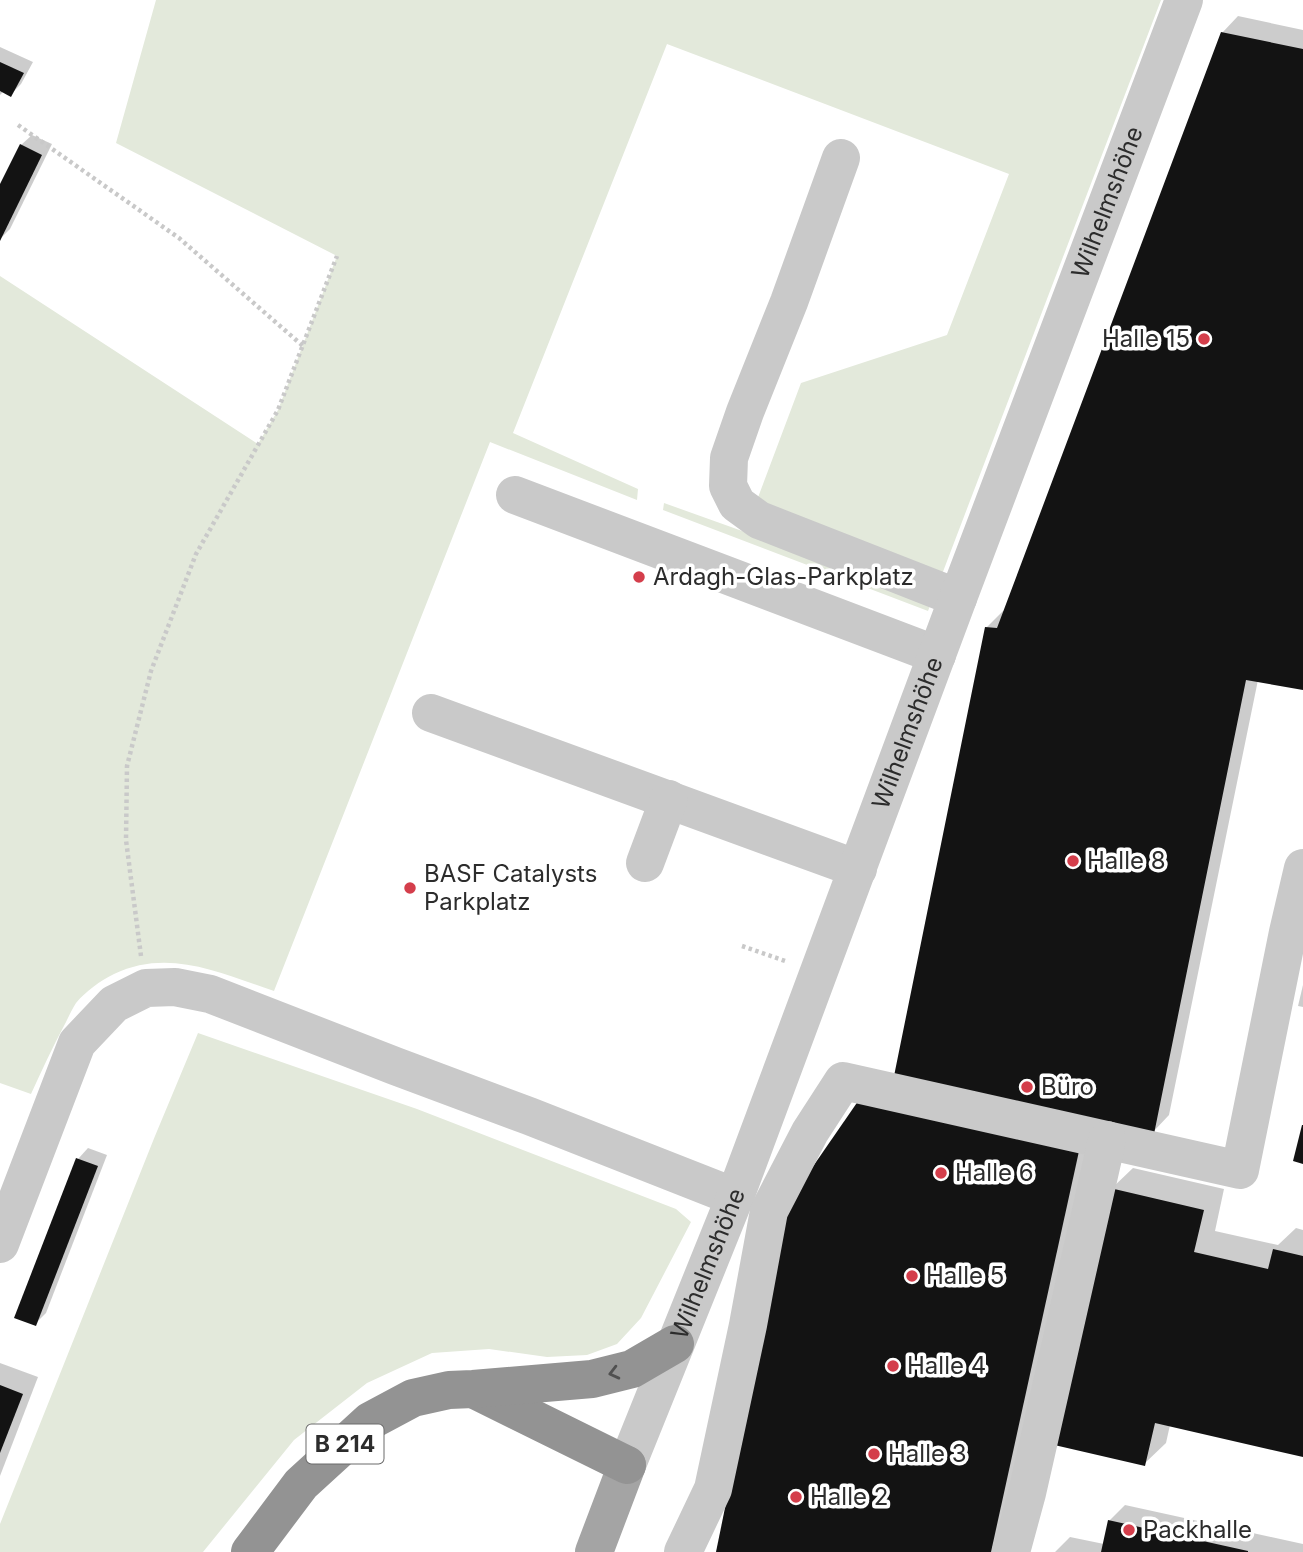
<svg xmlns="http://www.w3.org/2000/svg" width="1303" height="1552" viewBox="0 0 1303 1552" font-family="Inter,sans-serif">
  <style>
    .green { fill: #e3e9db }
    .shadow { fill: #0003 }
    .building { fill: #131313 }
    .lines { fill: none; stroke-linecap: round; stroke-linejoin: round }
    .path { stroke: #c9c9c9; stroke-width: 4.5; stroke-dasharray: 3.5 3.5; stroke-linecap: butt }
    .minor { stroke: #c9c9c9; stroke-width: 38 }
    .major { stroke: #a4a4a4; stroke-width: 38 }
    .highway { stroke: #939393; stroke-width: 38 }
    .oneway { stroke: #505050 }
    .poi-dot { fill: #d43e4b; stroke: #fff; stroke-width: 2.5 }
    .labels { text-anchor: middle; stroke-width: 7; stroke-linejoin: round; paint-order: stroke }
    .shield { fill: #fff; stroke: #6b6b6b; stroke-width: 2 }
    .shield-label { font-size: 23px; font-weight: bold; fill: #2c2c2c }
    .street-label { font-size: 24px; fill: #2c2c2c; stroke: #fff }
    .poi-label { font-size: 24px; fill: #2c2c2c; stroke: #fff; text-anchor: start }
  </style>
  <rect width="100%" height="100%" fill="#fff"/>
  <g class="green">
    <path d="M156,0H1161L928,611L663,510L664,503L745,532L801,383L947,335L1009,174L667,44L513,433L638,489L637,500L490,442L274,991C220,973 169,948 114,974C100,981 86,991 76,1003C72,1009 69,1016 66,1022C53,1046 42,1070 31,1094L0,1083V276L258,444L278,410L337,256L116,143Z"/>
    <path d="M198,1033L417,1109L676,1209L691,1222L641,1318L617,1344L587,1355L547,1357L489,1349L432,1353L367,1383L294,1440L203,1552H0V1524L155,1136Z"/>
  </g>
  <g class="shadow">
    <path d="M1238,16L1303,30V688L1258,680L1169,1115L1153,1132L1096,1126L1003,1552H718L894,1082L987,627L1003,611H1005L1222,33Z"/>
    <path d="M0,47L33,62L21,84L10,95L4,91L0,95Z"/>
    <path d="M32,135L52,144L10,229L0,239V188L21,145Z"/>
    <path d="M1303,985V1007L1298,1006Z"/>
    <path d="M88,1148L107,1155L46,1313L35,1324L78,1159Z"/>
    <path d="M1133,1168L1224,1189L1215,1231L1278,1245L1296,1228L1303,1230V1455L1170,1425L1166,1443L1144,1464L1111,1189Z"/>
    <path d="M0,1363L38,1377L0,1476Z"/>
    <path d="M1125,1505L1303,1544V1552H1055L1070,1537L1104,1544L1109,1521Z"/>
  </g>
  <g class="building">
    <path d="M1221,32L1303,49V690L1246,680L1154,1134L893,1081L985,627L997,628Z"/>
    <path d="M0,62L24,73L11,97L0,91Z"/>
    <path d="M20,144L42,155L0,241V184Z"/>
    <path d="M863,1094L1081,1142L991,1552H716L787,1204Z"/>
    <path d="M1302,1125H1303V1164L1293,1161Z"/>
    <path d="M76,1158L98,1166L36,1326L14,1318Z"/>
    <path d="M1110,1188L1204,1210L1194,1252L1268,1269L1273,1249L1303,1256V1457L1155,1423L1145,1466L1050,1444Z"/>
    <path d="M0,1385L23,1394L0,1453Z"/>
    <path d="M1108,1520L1248,1551V1552H1101Z"/>
  </g>
  <g class="lines">
    <g class="path">
      <path d="M18,125L179,238L303,346"/>
      <path d="M742,946L788,962"/>
      <path d="M141,956L126,840L127,766L151,671L196,554L278,410L337,256"/>
    </g>
    <g class="minor">
      <path d="M841,158L789,302L745,412L729,458L728,486L737,504L759,520L958,598"/>
      <path d="M515,495L937,655"/>
      <path d="M431,713L858,869"/>
      <path d="M645,863L669,799"/>
      <path d="M0,1244L77,1043L114,1004L146,988L175,987L210,994L395,1066L529,1116L735,1197"/>
      <path id="s1" d="M627,1465L735,1197L958,598L1184,0"/>
      <path d="M683,1552L713,1489L748,1325L769,1211L810,1132L843,1081L1240,1170L1288,932L1303,868"/>
      <path d="M1011,1552L1027,1493L1107,1140"/>
    </g>
    <path class="major" d="M594,1552L627,1465"/>
    <g class="highway">
      <path d="M475,1390L627,1465"/>
      <path d="M250,1552L301,1484L370,1421L413,1398L449,1390L473,1389L592,1379L632,1369L675,1344"/>
    </g>
  </g>
  <defs><path id="oneway-chevron" d="M-2-3.5L2.5 0L-2 3.5" fill="none" stroke-width="1.6" stroke-linecap="round" stroke-linejoin="round" transform="scale(1.75)"/></defs>
  <use class="oneway" href="#oneway-chevron" transform="translate(614 1373) rotate(166)"/>
  <g class="poi-dot">
    <circle cx="1204" cy="339" r="7"/>
    <circle cx="639" cy="577" r="7"/>
    <circle cx="1073" cy="861" r="7"/>
    <circle cx="410" cy="888" r="7"/>
    <circle cx="1027" cy="1087" r="7"/>
    <circle cx="941" cy="1173" r="7"/>
    <circle cx="912" cy="1276" r="7"/>
    <circle cx="893" cy="1366" r="7"/>
    <circle cx="874" cy="1454" r="7"/>
    <circle cx="796" cy="1497" r="7"/>
    <circle cx="1129" cy="1530" r="7"/>
  </g>
  <g class="labels">
    <rect class="shield" x="306.5" y="1424.5" width="77" height="39" rx="5"/>
    <g class="shield-label">
      <text x="345" y="1452">B 214</text>
    </g>
    <g class="street-label">
      <text dy="8" stroke="none"><textPath href="#s1" startOffset="1351">Wilhelmshöhe</textPath></text>
      <text dy="8" stroke="none"><textPath href="#s1" startOffset="784">Wilhelmshöhe</textPath></text>
      <text dy="8" stroke="none"><textPath href="#s1" startOffset="217">Wilhelmshöhe</textPath></text>
    </g>
    <g class="poi-label">
      <text x="1190" y="347" text-anchor="end">Halle 15</text>
      <text x="653" y="585">Ardagh-Glas-Parkplatz</text>
      <text x="1087" y="869">Halle 8</text>
      <text x="424" y="882">BASF Catalysts<tspan x="424" dy="28">Parkplatz</tspan></text>
      <text x="1041" y="1095">Büro</text>
      <text x="955" y="1181">Halle 6</text>
      <text x="926" y="1284">Halle 5</text>
      <text x="907" y="1374">Halle 4</text>
      <text x="888" y="1462">Halle 3</text>
      <text x="810" y="1505">Halle 2</text>
      <text x="1143" y="1538">Packhalle</text>
    </g>
  </g>
</svg>
